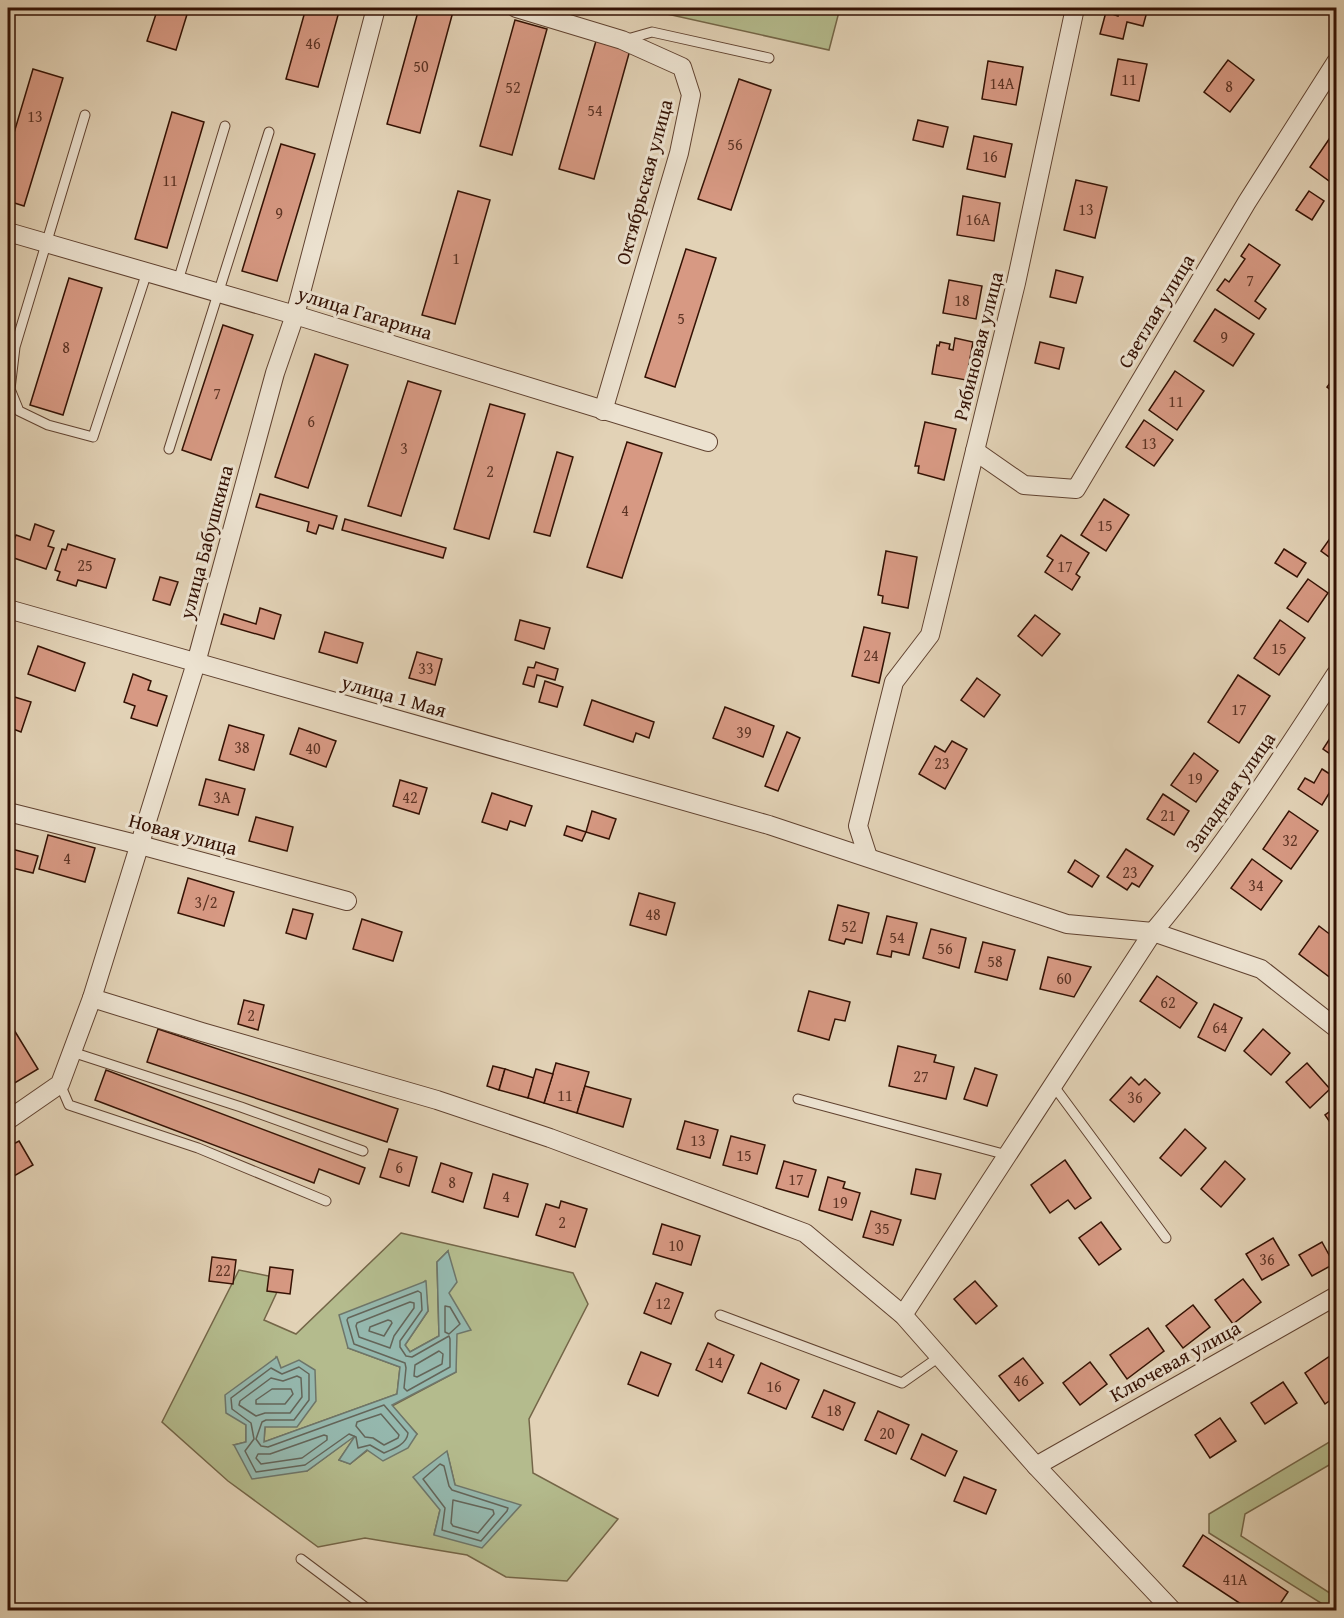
<svg xmlns="http://www.w3.org/2000/svg" width="1344" height="1618" viewBox="0 0 1344 1618" font-family="'Gentium Book Plus',serif">
  <style>
    .green { fill: #b4bb8d; stroke: #746648; stroke-width: 1.5; fill-rule: evenodd }
    .water { fill: #95b8ae; stroke: #6e766a; stroke-width: 1.5 }
    .lines { fill: none; stroke-linecap: round; stroke-linejoin: round }
    .shore { stroke: #646559; stroke-width: 1.5 }
    .building { fill: #d79983; stroke: #341204; stroke-width: 1.5 }
    .service-casing { stroke: #604230; stroke-width: 11 }
    .minor-casing { stroke: #604230; stroke-width: 20 }
    .service { stroke: #ece2d0; stroke-width: 9 }
    .minor { stroke: #ece2d0; stroke-width: 18 }
    .labels { text-anchor: middle; stroke-width: 6; stroke-linejoin: round; paint-order: stroke }
    .number-label { font-size: 16px; fill: #5d3424 }
    .street-label { font-size: 20px; fill: #341204; stroke: #ece2d0 }
  </style>
  <rect width="100%" height="100%" fill="#e2d2b6"/>
  <filter id="stains"><feTurbulence type="fractalNoise" baseFrequency=".00333" numOctaves="4"/><feColorMatrix values="0 0 0 0 .2 0 0 0 0 .09 0 0 0 0 .02 0 0 0 .5 -.17"/></filter>
  <radialGradient id="worn" r=".72"><stop offset=".6" stop-color="#630" stop-opacity="0"/><stop offset="1" stop-color="#630" stop-opacity=".3"/></radialGradient>
  <g class="green">
    <path d="M640,8H840L829,50Z"/>
    <path d="M401,1233L573,1273L588,1304L529,1419L533,1473L618,1519L567,1581L506,1577L467,1555L365,1538L318,1547L228,1481L162,1422L239,1270L283,1279L264,1320L296,1334ZM448,1251V1293L456,1372L392,1406L417,1434L368,1450L350,1464L339,1460L357,1434L307,1471L234,1445L246,1442V1425L276,1357L281,1368L265,1426L264,1442L397,1394L400,1367L348,1348L425,1281L428,1311L405,1345L410,1352L439,1336L437,1262ZM447,1452L455,1485L434,1535L440,1510Z"/>
    <path d="M1336,1438V1461L1245,1514L1241,1536L1336,1597V1610H1332L1209,1533V1514Z"/>
  </g>
  <g class="water">
    <path d="M448,1251L457,1282L449,1293L471,1330L457,1334L456,1372L392,1405L417,1434L408,1448L383,1461L367,1450L350,1464L339,1460L355,1436L307,1471L252,1479L234,1445L246,1442V1425L226,1413L225,1395L277,1357L281,1368L299,1360L315,1370L316,1401L297,1427H265L264,1442L397,1394L400,1367L348,1348L339,1315L426,1281L428,1311L405,1345L410,1352L439,1336L437,1262Z"/>
    <path d="M447,1451L455,1485L521,1505L482,1548L434,1535L440,1510L413,1477Z"/>
  </g>
  <g class="lines">
    <g class="shore">
      <path d="M418,1291L421,1293L422,1310L400,1341V1347L406,1356L412,1357L449,1336L450,1339V1367L407,1391L404,1388L406,1368L405,1363L354,1344L347,1320L348,1318Z"/>
      <path d="M410,1302L414,1303V1308L394,1336L390,1348L359,1337L356,1326L357,1323Z"/>
      <path d="M445,1306L450,1307L460,1324L449,1334L445,1332Z"/>
      <path d="M388,1320L391,1321L392,1323L384,1336L369,1331L370,1327Z"/>
      <path d="M439,1351L443,1354L442,1364L417,1377L414,1376L415,1365Z"/>
      <path d="M299,1367L309,1374V1400L294,1420H266L262,1422L256,1439L261,1446L268,1447L384,1405L408,1433C407,1444 394,1449 384,1453L370,1445L358,1448L356,1437L349,1434L305,1465L256,1472L245,1451L254,1439L251,1423L232,1409L231,1398L271,1368L282,1374Z"/>
      <path d="M297,1376L301,1378L302,1397L290,1413H265L256,1416L239,1405L240,1401L271,1378L283,1381Z"/>
      <path d="M272,1389H291L293,1394L285,1404H256V1400Z"/>
      <path d="M381,1414L399,1435L398,1438L384,1445L373,1438L365,1437L356,1426L357,1422Z"/>
      <path d="M324,1435L327,1436V1440L302,1458L261,1464L256,1458L258,1454H270Z"/>
      <path d="M440,1464L444,1466L449,1486L452,1490L508,1508L507,1511L481,1541L442,1530L445,1508L423,1479Z"/>
      <path d="M453,1500L493,1510L494,1514L478,1533L453,1526L451,1523Z"/>
    </g>
  </g>
  <g class="building">
    <path d="M158,8H189L176,50L147,41Z"/>
    <path d="M306,8H340L318,87L286,79Z"/>
    <path d="M419,8H454L420,133L387,124Z"/>
    <path d="M1020,8H1040V11Z"/>
    <path d="M1120,8H1148L1143,26L1127,22L1123,39L1100,34L1106,12L1118,16Z"/>
    <path d="M515,20L547,29L512,155L480,146Z"/>
    <path d="M596,41L630,50L594,179L559,169Z"/>
    <path d="M1118,59L1147,64L1139,101L1111,95Z"/>
    <path d="M1228,60L1254,80L1230,112L1204,92Z"/>
    <path d="M988,61L1023,67L1016,105L982,99Z"/>
    <path d="M33,69L63,78L24,206L8,201V153Z"/>
    <path d="M739,79L771,90L731,210L698,199Z"/>
    <path d="M172,112L204,122L167,248L135,239Z"/>
    <path d="M918,120L948,127L943,147L913,140Z"/>
    <path d="M1336,129V186L1310,167Z"/>
    <path d="M974,136L1012,144L1005,177L967,169Z"/>
    <path d="M281,144L315,154L277,281L242,271Z"/>
    <path d="M1076,180L1107,187L1095,238L1064,230Z"/>
    <path d="M458,191L490,200L455,324L422,315Z"/>
    <path d="M1309,191L1324,201L1312,220L1296,210Z"/>
    <path d="M963,196L1000,203L994,241L957,235Z"/>
    <path d="M1249,244L1280,265L1255,301L1266,309L1259,319L1217,290L1225,279L1229,282L1245,259L1241,256Z"/>
    <path d="M686,249L716,258L675,387L645,377Z"/>
    <path d="M1056,270L1083,277L1076,303L1050,297Z"/>
    <path d="M69,278L102,288L63,415L30,405Z"/>
    <path d="M949,280L982,286L976,319L943,313Z"/>
    <path d="M1215,309L1254,334L1233,366L1194,341Z"/>
    <path d="M223,325L253,335L211,460L182,450Z"/>
    <path d="M955,338L973,342L966,380L932,374L937,345L939,346L940,342L950,344L949,349L953,350Z"/>
    <path d="M1040,342L1064,348L1059,369L1035,363Z"/>
    <path d="M315,354L348,365L308,488L275,477Z"/>
    <path d="M1175,371L1204,391L1177,430L1149,410Z"/>
    <path d="M1336,375V394L1327,387Z"/>
    <path d="M408,381L441,391L401,516L368,506Z"/>
    <path d="M490,404L525,414L489,539L454,529Z"/>
    <path d="M1144,420L1173,440L1154,466L1126,447Z"/>
    <path d="M925,422L956,429L944,480L918,473L919,466H915Z"/>
    <path d="M627,442L662,453L622,578L587,567Z"/>
    <path d="M557,452L573,457L550,536L534,532Z"/>
    <path d="M260,494L337,516L333,529L319,525L316,534L307,531L309,522L256,507Z"/>
    <path d="M1104,499L1129,515L1106,551L1081,535Z"/>
    <path d="M345,519L446,548L443,558L342,530Z"/>
    <path d="M35,524L54,531L48,546L54,548L46,569L8,556L16,535L30,540Z"/>
    <path d="M1336,530V562L1321,551Z"/>
    <path d="M1061,535L1089,553L1076,574L1080,577L1072,590L1045,572L1053,560L1047,556Z"/>
    <path d="M68,544L115,559L106,588L78,580L76,586L57,580L60,572L55,570L62,549L66,550Z"/>
    <path d="M1284,549L1306,563L1297,577L1275,563Z"/>
    <path d="M886,551L917,557L908,608L882,603L883,596L878,595Z"/>
    <path d="M160,577L178,582L170,605L153,600Z"/>
    <path d="M1308,579L1328,593L1308,622L1287,608Z"/>
    <path d="M260,608L281,615L274,639L221,624L224,614L256,624Z"/>
    <path d="M1035,615L1060,634L1042,656L1018,636Z"/>
    <path d="M520,620L550,628L544,649L515,640Z"/>
    <path d="M1280,620L1305,638L1279,675L1254,658Z"/>
    <path d="M864,627L890,633L879,683L852,676Z"/>
    <path d="M325,632L363,643L357,663L319,652Z"/>
    <path d="M38,646L85,663L75,691L28,674Z"/>
    <path d="M417,652L442,659L435,685L409,678Z"/>
    <path d="M536,662L558,669L555,680L537,675L534,687L523,684L528,667L534,668Z"/>
    <path d="M133,674L151,681L148,690L167,696L157,726L131,718L135,706L124,702Z"/>
    <path d="M1238,675L1270,696L1239,743L1208,722Z"/>
    <path d="M977,678L1000,695L984,717L961,700Z"/>
    <path d="M545,681L563,687L557,707L539,702Z"/>
    <path d="M8,695L31,702L21,732L8,727Z"/>
    <path d="M592,700L654,722L649,738L636,733L633,742L584,725Z"/>
    <path d="M725,707L774,726L763,757L713,738Z"/>
    <path d="M229,725L264,735L254,770L219,760Z"/>
    <path d="M299,728L336,741L326,767L290,754Z"/>
    <path d="M1336,729V758L1323,749Z"/>
    <path d="M787,732L800,738L778,791L765,786Z"/>
    <path d="M952,741L967,749L945,789L919,774L935,746L945,752Z"/>
    <path d="M1194,753L1218,771L1196,802L1171,785Z"/>
    <path d="M1322,769L1336,778V782L1322,805L1298,789L1305,778L1314,783Z"/>
    <path d="M206,779L245,789L238,815L199,805Z"/>
    <path d="M400,780L427,788L419,814L393,806Z"/>
    <path d="M492,793L532,806L525,826L510,821L507,830L482,822Z"/>
    <path d="M1163,794L1189,811L1174,835L1147,819Z"/>
    <path d="M592,811L616,819L609,839L586,832Z"/>
    <path d="M1289,811L1318,831L1291,869L1263,849Z"/>
    <path d="M256,817L293,827L287,851L249,841Z"/>
    <path d="M567,826L586,832L582,841L564,835Z"/>
    <path d="M48,835L95,848L85,882L39,869Z"/>
    <path d="M8,848L38,856L33,873L8,867Z"/>
    <path d="M1126,849L1153,866L1139,887L1132,883L1127,890L1107,877Z"/>
    <path d="M1252,859L1282,881L1261,910L1231,888Z"/>
    <path d="M1075,860L1099,876L1092,887L1068,872Z"/>
    <path d="M188,878L234,892L224,926L178,913Z"/>
    <path d="M639,893L675,903L666,935L630,925Z"/>
    <path d="M838,905L869,913L862,943L846,939L844,944L829,940Z"/>
    <path d="M293,909L313,914L306,939L286,933Z"/>
    <path d="M887,916L917,923L909,955L892,951L891,957L877,954Z"/>
    <path d="M362,919L402,932L393,961L353,949Z"/>
    <path d="M1319,926L1336,939V982L1299,954Z"/>
    <path d="M931,929L966,938L959,968L923,958Z"/>
    <path d="M983,942L1015,950L1007,980L975,972Z"/>
    <path d="M1048,957L1091,967L1074,997L1040,989Z"/>
    <path d="M1157,976L1197,1003L1180,1028L1140,1001Z"/>
    <path d="M809,991L850,1002L845,1021L835,1019L829,1040L798,1031Z"/>
    <path d="M244,1000L264,1005L258,1030L238,1024Z"/>
    <path d="M1214,1004L1242,1018L1225,1051L1198,1037Z"/>
    <path d="M11,1025L38,1069L8,1087V1027Z"/>
    <path d="M158,1029L398,1109L387,1142L147,1062Z"/>
    <path d="M1263,1029L1290,1053L1271,1075L1244,1051Z"/>
    <path d="M898,1046L936,1055L934,1062L954,1067L946,1099L889,1086Z"/>
    <path d="M556,1063L589,1072L577,1113L544,1103Z"/>
    <path d="M1307,1063L1330,1089L1310,1108L1286,1082Z"/>
    <path d="M493,1066L505,1069L499,1090L487,1086Z"/>
    <path d="M975,1068L997,1075L987,1106L964,1099Z"/>
    <path d="M505,1069L534,1078L528,1098L499,1090Z"/>
    <path d="M536,1069L553,1074L544,1103L528,1098Z"/>
    <path d="M106,1070L365,1168L359,1184L319,1169L314,1183L95,1100Z"/>
    <path d="M1131,1077L1139,1085L1145,1079L1160,1093L1134,1122L1110,1100Z"/>
    <path d="M585,1086L631,1099L623,1127L577,1113Z"/>
    <path d="M1336,1107V1131L1325,1115Z"/>
    <path d="M685,1121L718,1130L710,1158L677,1149Z"/>
    <path d="M1185,1129L1206,1148L1181,1176L1160,1158Z"/>
    <path d="M731,1136L765,1145L757,1174L723,1165Z"/>
    <path d="M19,1141L33,1165L9,1179L8,1176V1147Z"/>
    <path d="M389,1149L417,1157L409,1186L380,1177Z"/>
    <path d="M1065,1160L1091,1198L1075,1209L1068,1200L1050,1213L1031,1185Z"/>
    <path d="M784,1161L816,1170L808,1197L776,1188Z"/>
    <path d="M1225,1161L1245,1179L1221,1207L1201,1189Z"/>
    <path d="M441,1163L472,1173L463,1202L432,1192Z"/>
    <path d="M916,1169L941,1174L935,1199L911,1194Z"/>
    <path d="M493,1174L528,1184L518,1217L484,1208Z"/>
    <path d="M828,1177L845,1182L843,1188L860,1193L852,1220L819,1210Z"/>
    <path d="M561,1201L587,1209L575,1247L536,1235L546,1204L559,1208Z"/>
    <path d="M871,1211L901,1220L893,1245L863,1237Z"/>
    <path d="M1101,1222L1121,1249L1099,1265L1079,1238Z"/>
    <path d="M662,1224L700,1236L691,1265L653,1254Z"/>
    <path d="M1273,1238L1289,1265L1262,1280L1246,1254Z"/>
    <path d="M1322,1242L1334,1264L1312,1276L1299,1255Z"/>
    <path d="M212,1257L236,1260L233,1284L209,1281Z"/>
    <path d="M270,1267L293,1270L290,1294L267,1291Z"/>
    <path d="M1243,1279L1261,1302L1233,1324L1215,1300Z"/>
    <path d="M975,1281L997,1306L976,1324L954,1299Z"/>
    <path d="M656,1283L683,1293L671,1324L644,1313Z"/>
    <path d="M1193,1305L1210,1327L1183,1348L1166,1326Z"/>
    <path d="M1148,1328L1164,1351L1127,1379L1110,1355Z"/>
    <path d="M708,1343L734,1355L722,1382L696,1370Z"/>
    <path d="M641,1352L671,1364L658,1396L628,1384Z"/>
    <path d="M1336,1352V1382L1331,1386L1336,1396L1325,1404L1305,1373Z"/>
    <path d="M1023,1358L1043,1383L1019,1401L999,1376Z"/>
    <path d="M1090,1362L1107,1384L1080,1405L1063,1383Z"/>
    <path d="M761,1363L799,1380L786,1409L748,1393Z"/>
    <path d="M1283,1382L1297,1403L1265,1424L1251,1403Z"/>
    <path d="M824,1390L855,1403L843,1430L812,1417Z"/>
    <path d="M878,1411L909,1425L896,1454L865,1440Z"/>
    <path d="M1220,1418L1236,1441L1210,1458L1195,1435Z"/>
    <path d="M922,1434L957,1451L945,1476L911,1459Z"/>
    <path d="M964,1477L996,1490L986,1514L954,1501Z"/>
    <path d="M1203,1535L1288,1592L1276,1610H1250L1183,1566Z"/>
  </g>
  <g class="lines">
    <g class="service-casing">
      <g id="service">
        <path d="M624,40L652,32L769,58"/>
        <path d="M85,115L15,347L10,389L19,411L48,425L93,437L147,272"/>
        <path d="M178,281L225,126"/>
        <path d="M169,449L269,132"/>
        <path d="M72,1052L241,1107L363,1151"/>
        <path d="M60,1084L69,1105L198,1148L326,1201"/>
        <path d="M1053,1085L1166,1238"/>
        <path d="M798,1099L1007,1155"/>
        <path d="M720,1315L902,1383L939,1357"/>
        <path d="M301,1559L369,1610"/>
      </g>
    </g>
    <g class="minor-casing">
      <g id="minor">
        <path d="M516,8L622,40L682,67L691,95L679,153L603,411"/>
        <path d="M8,232L295,315L708,442"/>
        <path d="M975,451L1024,485L1076,489L1247,202L1336,62"/>
        <path d="M8,609L769,825L1067,924L1153,932L1261,969L1336,1028"/>
        <path d="M8,812L140,845L347,901"/>
        <path d="M868,857L858,826L894,682L930,635L1016,283L1075,8"/>
        <path d="M92,998L202,1032L437,1100L550,1138L805,1233L903,1315L1036,1466L1172,1610"/>
        <path d="M8,1120L60,1084L92,998L196,663L275,373L295,315L376,8"/>
        <path d="M903,1315L1153,932C1221,851 1279,762 1336,674"/>
        <path d="M1036,1466L1336,1296"/>
      </g>
    </g>
    <use href="#service" class="service"/>
    <use href="#minor" class="minor"/>
  </g>
  <g class="labels">
    <g class="number-label">
      <text x="313" y="49">46</text>
      <text x="421" y="72">50</text>
      <text x="1129" y="85">11</text>
      <text x="1002" y="89">14А</text>
      <text x="1229" y="92">8</text>
      <text x="513" y="93">52</text>
      <text x="595" y="116">54</text>
      <text x="35" y="122">13</text>
      <text x="735" y="150">56</text>
      <text x="990" y="162">16</text>
      <text x="170" y="186">11</text>
      <text x="1086" y="215">13</text>
      <text x="279" y="219">9</text>
      <text x="978" y="225">16А</text>
      <text x="456" y="264">1</text>
      <text x="1250" y="286">7</text>
      <text x="962" y="306">18</text>
      <text x="681" y="324">5</text>
      <text x="1224" y="343">9</text>
      <text x="66" y="353">8</text>
      <text x="217" y="399">7</text>
      <text x="1176" y="407">11</text>
      <text x="311" y="427">6</text>
      <text x="1149" y="449">13</text>
      <text x="404" y="454">3</text>
      <text x="490" y="477">2</text>
      <text x="625" y="516">4</text>
      <text x="1105" y="531">15</text>
      <text x="85" y="571">25</text>
      <text x="1065" y="572">17</text>
      <text x="1279" y="654">15</text>
      <text x="871" y="661">24</text>
      <text x="426" y="674">33</text>
      <text x="1239" y="715">17</text>
      <text x="744" y="738">39</text>
      <text x="242" y="753">38</text>
      <text x="313" y="754">40</text>
      <text x="942" y="769">23</text>
      <text x="1195" y="784">19</text>
      <text x="222" y="803">3А</text>
      <text x="410" y="803">42</text>
      <text x="1168" y="821">21</text>
      <text x="1290" y="846">32</text>
      <text x="67" y="864">4</text>
      <text x="1130" y="878">23</text>
      <text x="1256" y="891">34</text>
      <text x="206" y="908">3/2</text>
      <text x="653" y="920">48</text>
      <text x="849" y="932">52</text>
      <text x="897" y="943">54</text>
      <text x="945" y="954">56</text>
      <text x="995" y="967">58</text>
      <text x="1064" y="984">60</text>
      <text x="1168" y="1008">62</text>
      <text x="251" y="1021">2</text>
      <text x="1220" y="1033">64</text>
      <text x="921" y="1082">27</text>
      <text x="565" y="1101">11</text>
      <text x="1135" y="1103">36</text>
      <text x="698" y="1146">13</text>
      <text x="744" y="1161">15</text>
      <text x="399" y="1173">6</text>
      <text x="796" y="1185">17</text>
      <text x="452" y="1188">8</text>
      <text x="506" y="1202">4</text>
      <text x="840" y="1208">19</text>
      <text x="562" y="1228">2</text>
      <text x="882" y="1234">35</text>
      <text x="676" y="1251">10</text>
      <text x="1267" y="1265">36</text>
      <text x="223" y="1276">22</text>
      <text x="663" y="1309">12</text>
      <text x="715" y="1368">14</text>
      <text x="1021" y="1386">46</text>
      <text x="774" y="1392">16</text>
      <text x="834" y="1416">18</text>
      <text x="887" y="1439">20</text>
      <text x="1235" y="1585">41А</text>
    </g>
    <g class="street-label">
      <text transform="translate(644 182) rotate(-75)" y="7">Октябрьская улица</text>
      <text transform="translate(1156 311) rotate(-59)" y="7">Светлая улица</text>
      <text transform="translate(365 313) rotate(17)" y="7">улица Гагарина</text>
      <text transform="translate(978 346) rotate(-76)" y="7">Рябиновая улица</text>
      <text transform="translate(206 542) rotate(-75)" y="7">улица Бабушкина</text>
      <text transform="translate(394 696) rotate(16)" y="7">улица 1 Мая</text>
      <text transform="translate(1230 792) rotate(-55)" y="7">Западная улица</text>
      <text transform="translate(183 834) rotate(15)" y="7">Новая улица</text>
      <text transform="translate(1175 1361) rotate(-29)" y="7">Ключевая улица</text>
    </g>
  </g>
  <rect width="1344" height="1618" fill="none" stroke="#e2d2b6" stroke-width="30"/>
  <rect x="9" y="9" width="1326" height="1600" fill="none" stroke="#341204" stroke-width="3"/>
  <rect x="15" y="15" width="1314" height="1588" fill="none" stroke="#341204" stroke-width="1.5"/>
  <rect width="100%" height="100%" filter="url(#stains)"/>
  <rect width="100%" height="100%" fill="url(#worn)"/>
</svg>
